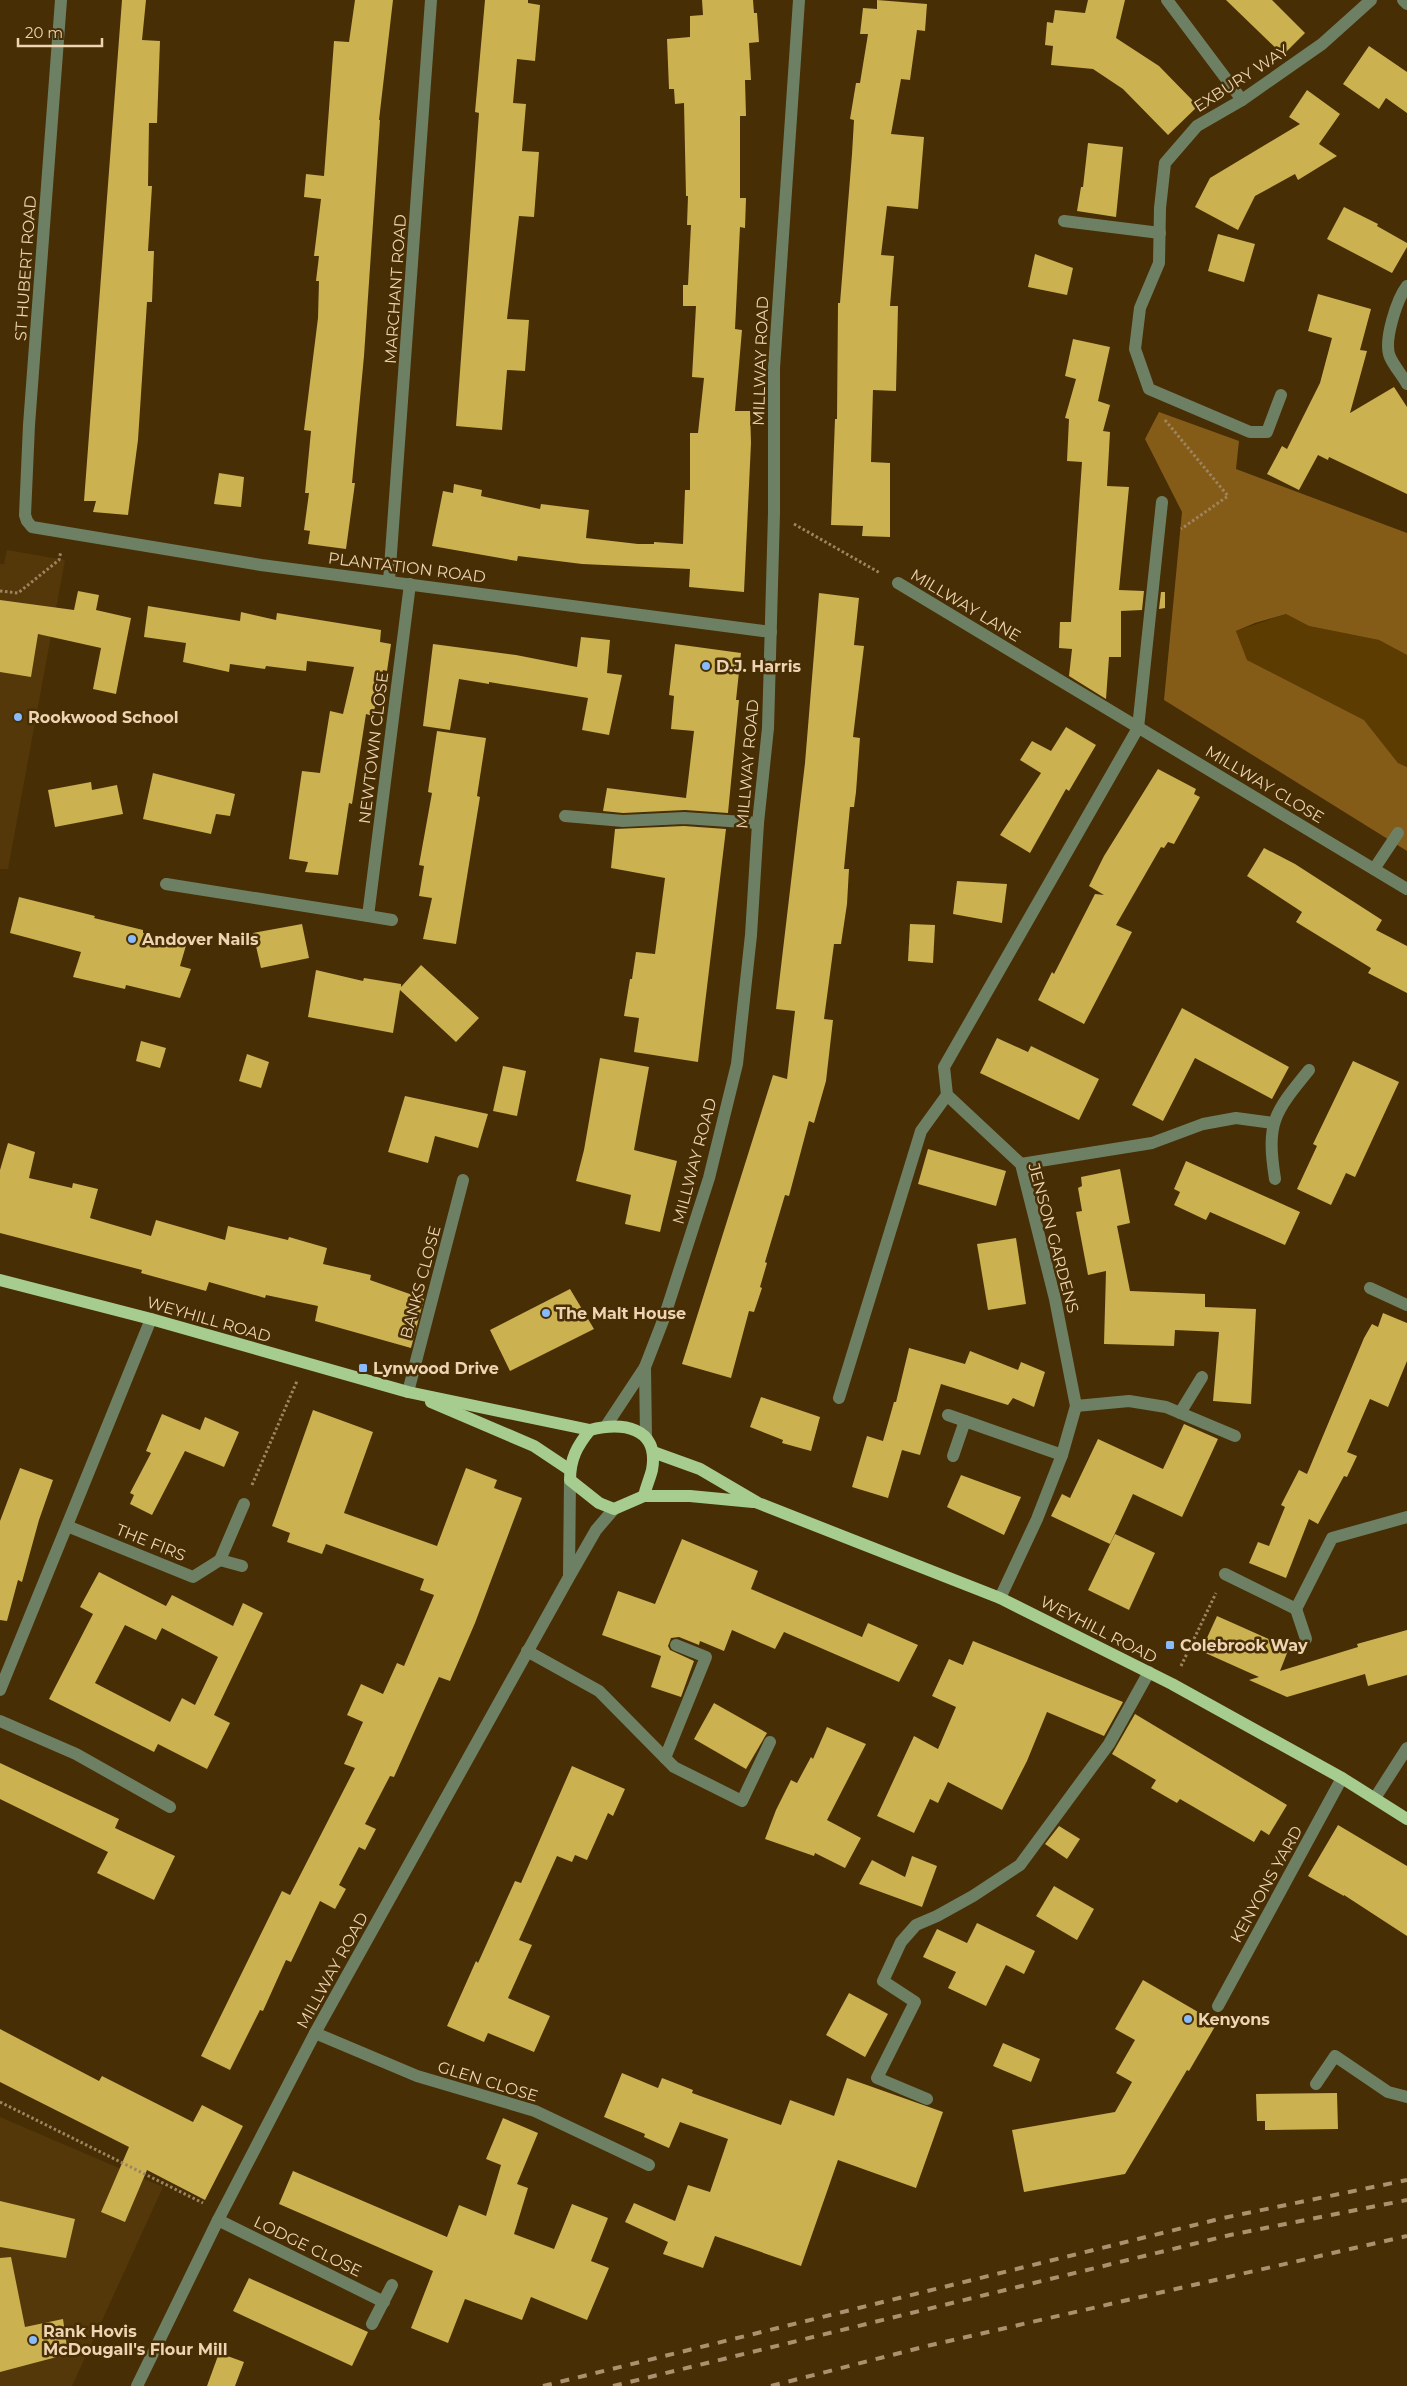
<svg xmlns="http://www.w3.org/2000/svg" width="1407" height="2386" viewBox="0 0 1407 2386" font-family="Montserrat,sans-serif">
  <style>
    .built { fill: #54380a }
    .green { fill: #5d3c02 }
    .forest { fill: #855b18 }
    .building { fill: #cbb150; fill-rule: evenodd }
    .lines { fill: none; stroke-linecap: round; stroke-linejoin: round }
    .path { stroke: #9e855f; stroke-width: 3; stroke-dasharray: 2.5 2.5; stroke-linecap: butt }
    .minor { stroke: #6e8063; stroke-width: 12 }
    .major { stroke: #a6cc90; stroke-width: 12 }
    .rail { stroke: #ab916d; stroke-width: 4; stroke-dasharray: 9 9; stroke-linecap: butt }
    .poi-dot { fill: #87bbfb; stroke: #472e05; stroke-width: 2 }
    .labels { text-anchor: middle; stroke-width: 5; stroke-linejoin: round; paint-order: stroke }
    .street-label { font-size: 16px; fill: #eed4b2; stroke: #472e05 }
    .poi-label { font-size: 16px; font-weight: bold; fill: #eed4b2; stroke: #472e05; text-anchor: start }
  </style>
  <rect width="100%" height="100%" fill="#472e05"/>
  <g class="built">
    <path d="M7,550L65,560L8,869H0V564H4Z"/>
    <path d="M0,2117L163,2187L72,2386H0Z"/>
  </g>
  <path class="green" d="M1286,614L1309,626L1379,640L1407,655V767L1398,763L1364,720L1247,660L1236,631Z"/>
  <path class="forest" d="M1159,412L1239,441L1236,469L1407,533V655L1379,640L1309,626L1286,614L1255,623L1236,631L1247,660L1364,720L1398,763L1407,767V851L1164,700L1182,512L1145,439Z"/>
  <g class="building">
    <path d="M122,0H146L142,40L160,41L157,123H149L148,186H152L148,251H154L152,302H147L138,440L128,515L93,512L96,501H84Z"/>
    <path d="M355,0H393L379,120H380L364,356L352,483H355L346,549L308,544L310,531L304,530L309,493H305L311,431L304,430L318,318L319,281H316L319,256H314L321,199L304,197L306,174L324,176L334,41L349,42Z"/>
    <path d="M485,0H528V3L540,5L535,61L517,59L513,103L526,104L522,151L539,152L534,217L519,216L507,319L529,320L525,371L507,370L502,430L456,426L479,113L475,112Z"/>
    <path d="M702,0H753L754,13H757L759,42L749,43L751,80H745L746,116H740V198H746L745,228L740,227L735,329L742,330L735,411H750L751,443L744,592L689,587L690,569L582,564L518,556L517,561L432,546L443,491L453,493L454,484L482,490L481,496L540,509L541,504L589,510L586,538L638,544H654V542L683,544L685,490H690V433H698L704,378L692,377L696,306H683V285H688L691,225H687L688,196H686L684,103L675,104L674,89H669L667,39L690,37V16L703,15Z"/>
    <path d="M877,0L927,4L925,31L917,30L910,80L901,79L891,134L924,137L918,209L887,206L881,255L894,256L890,306H898L896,391L873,390L871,462L890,463V537L862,536L863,526L831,525L835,419H837L838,303H840L852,154L854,120L850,119L856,83H860L868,34H860L863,8L877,9Z"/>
    <path d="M1088,0H1125L1116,38L1159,66L1198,106L1168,135L1123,89L1093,69L1051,65L1053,46L1045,45L1047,22L1053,23L1055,10L1085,13Z"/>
    <path d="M1226,0H1272L1305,33L1283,55Z"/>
    <path d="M1369,46L1407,72V113L1386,98L1379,109L1343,84Z"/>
    <path d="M1307,90L1340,114L1319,144L1337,156L1298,180L1295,174L1255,196L1238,230L1195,207L1210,178L1300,124L1289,117Z"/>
    <path d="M1088,143L1123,147L1116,217L1077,211L1081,187H1083Z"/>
    <path d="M1344,207L1378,224L1377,226L1407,243V247L1392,273L1327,239Z"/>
    <path d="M1218,234L1255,244L1244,282L1208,271Z"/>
    <path d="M1035,254L1073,268L1067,295L1028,287Z"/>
    <path d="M1318,294L1371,309L1360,350L1367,351L1350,413L1394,387L1407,407V494L1329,457L1328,460L1318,455L1299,490L1267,474L1282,446L1287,449L1320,383L1332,338L1308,331Z"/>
    <path d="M1073,339L1110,347L1098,401L1110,405L1103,431L1110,432L1107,486L1129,487L1119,590L1144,591L1142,610L1121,611V657H1109L1106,699L1069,676L1072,649L1059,648L1060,622H1071L1082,462L1067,461L1069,419L1065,418L1076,379L1065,376Z"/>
    <path d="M219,473L244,477L241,507L214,504Z"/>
    <path d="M78,591L99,595L96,610L131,618L116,694L93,689L101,648L38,634L31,677L0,672V600L74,610Z"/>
    <path d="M1161,592H1165V608L1159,609Z"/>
    <path d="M819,593L859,598L854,645L864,646L853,737L860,738L856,792L854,807H850L844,869H849L847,904L841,944H834L824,1019L833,1020L826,1081L814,1123L809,1121L789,1196L785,1195L765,1262L767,1263L760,1287L762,1288L754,1312L749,1311L731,1378L682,1364L773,1075L787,1079L795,1011L776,1009L805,763Z"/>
    <path d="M148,606L240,621L241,612L276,620L277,613L381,630L380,642L391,644L387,671L383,670L373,716L366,714L352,804L349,803L338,875L305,872L308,862L289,859L302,771L320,773L330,711L343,714L354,667L307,661L306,671L266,666L265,669L230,664L229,672L183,662L186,643L144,637Z"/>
    <path d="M581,637L610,640L607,673L622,675L609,735L582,730L588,698L489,682V684L459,679L450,730L423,726L433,644L516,655L577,667Z"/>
    <path d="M675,644L741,653L736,700H739L728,813L685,810L623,813L603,811L607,788L686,798L694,731L671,729L674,696L669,695Z"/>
    <path d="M1066,727L1096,745L1069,791L1066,789L1030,853L1000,835L1041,773L1020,760L1032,741L1051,751Z"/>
    <path d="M437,731L486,738L477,796L480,797L456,944L423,939L432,898L419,896L424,866L419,865L432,793L428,792Z"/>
    <path d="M1158,769L1196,789L1194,794L1200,797L1174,844L1168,842L1164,848L1161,847L1116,925L1132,932L1084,1024L1038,1000L1052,972L1054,974L1095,894L1104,895L1089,886L1104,856Z"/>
    <path d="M153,773L235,794L230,816L216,814L211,834L143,819Z"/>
    <path d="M91,782L92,790L117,785L123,814L55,827L48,790Z"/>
    <path d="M684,826L726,829L698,1062L634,1052L639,1018L624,1016L630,979H632L636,952L655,954L665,878L611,868L615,829Z"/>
    <path d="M1264,848L1295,864L1382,920L1376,930L1407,946V993L1368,973L1371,968L1296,922L1302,912L1247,876Z"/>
    <path d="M957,881L1007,884L1002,923L953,914Z"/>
    <path d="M19,897L95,916L94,918L143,930V933L187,942L180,966L191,969L180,998L126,985L125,989L73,977L81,952L10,933Z"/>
    <path d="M302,924L309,958L261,968L253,933Z"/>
    <path d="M910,924L935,925L933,963L908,961Z"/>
    <path d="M421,965L479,1018L456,1042L400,990L393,1033L308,1017L316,970L363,981L364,978L401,984V987Z"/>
    <path d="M1182,1008L1289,1067L1272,1099L1195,1058L1163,1121L1132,1105Z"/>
    <path d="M997,1038L1028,1052L1031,1046L1099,1079L1079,1120L980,1073Z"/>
    <path d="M141,1041L166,1048L160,1068L136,1061Z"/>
    <path d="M247,1054L269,1062L261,1088L239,1081Z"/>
    <path d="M600,1058L649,1067L634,1150L677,1161L660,1232L625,1224L631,1195L576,1181L584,1150Z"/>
    <path d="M1353,1061L1399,1082L1355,1177L1346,1173L1331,1205L1297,1189L1317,1146L1313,1144Z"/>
    <path d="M503,1066L526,1071L517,1116L493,1111Z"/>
    <path d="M405,1096L488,1114L478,1148L435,1136L428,1163L388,1152Z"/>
    <path d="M8,1143L35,1152L29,1178L72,1188L73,1183L98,1189L90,1218L151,1236L156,1220L225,1240L228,1226L288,1240L289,1237L327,1248L323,1264L371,1275L370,1280L424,1299L411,1348L315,1321L318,1306L266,1295L265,1298L209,1282L206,1291L141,1273L142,1270L0,1233V1170Z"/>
    <path d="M928,1149L1006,1171L996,1206L918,1184Z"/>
    <path d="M1186,1161L1300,1212L1285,1245L1210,1212L1206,1220L1174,1205L1180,1192L1174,1189Z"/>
    <path d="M1120,1169L1130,1223L1117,1226L1130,1291L1205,1294V1307L1256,1309L1251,1404L1213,1401L1219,1332L1175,1330L1174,1346L1104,1344L1106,1271L1088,1275L1076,1212L1082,1211L1078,1188L1082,1186L1081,1177Z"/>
    <path d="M1016,1238L1026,1304L988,1310L977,1244Z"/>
    <path d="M570,1289L594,1329L510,1371L490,1330Z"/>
    <path d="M1383,1313L1407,1323V1361L1388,1407L1370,1399L1347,1452L1357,1456L1347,1477L1344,1476L1318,1524L1309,1519L1286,1578L1249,1563L1258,1542L1269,1546L1285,1507L1281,1505L1299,1470L1307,1474L1364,1338L1372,1324L1378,1327Z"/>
    <path d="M909,1348L965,1364L970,1351L1018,1370L1021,1362L1045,1372L1034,1407L1013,1398L1008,1405L941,1384L920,1455L902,1450L888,1498L852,1487L867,1436L883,1441L894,1402H896Z"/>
    <path d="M761,1397L820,1417L811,1451L782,1443L783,1440L750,1427Z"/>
    <path d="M313,1410L373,1432L344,1513L437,1546L466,1468L497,1480L494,1488L522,1498L475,1623L450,1681L439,1677L394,1777L390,1776L365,1824L376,1829L365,1850L359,1847L339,1885L346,1889L335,1909L320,1901L291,1962L286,1960L263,2011L260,2010L230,2070L201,2056L282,1891L290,1895L355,1768L344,1764L363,1722L347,1715L361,1684L383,1694L397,1663L404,1666L434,1595L420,1590L424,1579L326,1544L322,1554L287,1542L290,1533L272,1526Z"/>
    <path d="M162,1414L200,1430L205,1417L239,1432L224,1467L185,1451L152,1515L130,1504L134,1495L130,1493L151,1453L146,1451Z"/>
    <path d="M1184,1424L1218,1439L1182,1517L1133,1494L1110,1544L1051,1516L1062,1494L1070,1498L1098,1439L1163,1469Z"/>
    <path d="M20,1468L53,1480L39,1520L22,1582L18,1580L7,1621L0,1620V1521Z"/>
    <path d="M961,1475L1021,1497L1004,1535L947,1507Z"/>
    <path d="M1115,1534L1155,1553L1129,1610L1088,1590Z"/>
    <path d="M682,1539L758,1571L751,1589L862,1637L868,1623L918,1645L899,1682L784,1632L775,1649L732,1630L724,1651L700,1641L699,1645L679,1637L671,1638L668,1646L670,1650L694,1661L681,1697L651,1687L661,1656L602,1635L618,1591L655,1604Z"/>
    <path d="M99,1572L166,1606L172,1595L233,1626L243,1603L263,1613L214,1715L230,1723L207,1769L158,1744L154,1752L49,1699L93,1614L80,1607ZM125,1625L156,1640L162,1628L218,1657L195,1705L182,1698L170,1722L95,1683Z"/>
    <path d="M1217,1616L1289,1648L1280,1671L1358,1647L1357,1644L1407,1630V1675L1368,1686L1365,1674L1287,1697L1249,1680L1259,1677L1201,1651Z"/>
    <path d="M973,1641L1123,1702L1104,1736L1047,1712L1027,1761L1002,1810L948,1782L938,1803L930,1799L914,1833L877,1816L914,1736L938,1749L956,1707L932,1696L949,1659L963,1665Z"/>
    <path d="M714,1703L767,1733L746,1769L694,1739Z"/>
    <path d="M1135,1714L1287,1805L1269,1835L1261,1830L1254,1842L1180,1799L1177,1803L1151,1788L1156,1780L1112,1754Z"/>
    <path d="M827,1727L866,1744L827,1820L861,1838L845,1868L815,1853L814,1856L765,1839L776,1810L791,1780L797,1783L811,1757L813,1759Z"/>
    <path d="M0,1763L119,1819L115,1828L175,1856L154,1900L97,1873L108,1852L0,1799Z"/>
    <path d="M572,1766L625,1789L613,1816L608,1813L587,1860L575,1855L572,1862L557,1856L519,1940L532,1945L508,1998L550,2016L534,2052L488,2033L484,2042L447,2026L476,1961L478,1963L515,1881L521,1883Z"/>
    <path d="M1338,1825L1407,1866V1936L1344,1895V1896L1308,1876Z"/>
    <path d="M1059,1826L1080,1839L1067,1859L1045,1844Z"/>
    <path d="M912,1856L937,1866L922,1907L859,1884L872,1860L905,1877Z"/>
    <path d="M1054,1886L1094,1909L1077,1940L1036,1916Z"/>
    <path d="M977,1923L1035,1951L1024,1974L1006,1965L986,2006L948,1988L956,1972L923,1957L937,1929L967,1943Z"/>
    <path d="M1143,1980L1217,2023L1189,2071L1187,2070L1125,2174L1024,2192L1012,2130L1115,2112L1132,2082L1116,2073L1135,2040L1115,2029Z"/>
    <path d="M849,1993L888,2014L865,2057L826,2035Z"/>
    <path d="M0,2029L99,2081L102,2076L193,2122L202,2105L243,2126L205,2200L147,2170L125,2222L101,2212L129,2147L0,2082Z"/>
    <path d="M1003,2043L1040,2059L1031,2082L993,2066Z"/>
    <path d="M622,2073L658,2088L662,2078L693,2090L692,2093L781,2125L790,2100L834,2116L847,2078L943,2112L916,2188L838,2160L801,2266L715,2236L703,2268L663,2254L668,2242L625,2222L634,2203L675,2221L688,2185L710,2192L728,2139L680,2122L669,2148L644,2137L645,2134L604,2117Z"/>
    <path d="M1337,2093L1338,2129L1265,2130V2121H1257L1256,2094Z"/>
    <path d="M503,2118L538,2133L517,2184L528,2188L514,2234L554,2249L572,2204L608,2218L591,2261L609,2268L587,2320L531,2297L522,2320L465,2299L448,2343L411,2328L433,2271L279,2204L293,2171L447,2237L459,2205L486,2216L501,2165L486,2159Z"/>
    <path d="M0,2201L75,2219L66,2258L0,2247Z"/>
    <path d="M11,2257L25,2327L63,2319L68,2354L0,2372V2258Z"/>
    <path d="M249,2278L368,2332L352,2366L233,2311Z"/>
    <path d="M219,2353L244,2362L235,2386H207Z"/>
  </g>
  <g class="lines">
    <g class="path">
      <path d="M1165,420L1228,496L1181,529"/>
      <path d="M794,524L880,573"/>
      <path d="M0,591L18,593L59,560L61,551"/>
      <path d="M252,1485L297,1381"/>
      <path d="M1181,1666L1216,1593"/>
      <path d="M0,2102L203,2203"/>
    </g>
    <g class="minor">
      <path d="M61,0L29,425L25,515L27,521L32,527L261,565L771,632"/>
      <path d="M1167,0L1242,100"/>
      <path d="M1403,0L1407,4"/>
      <path d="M1064,221L1160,233"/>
      <path d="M1407,286C1397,299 1383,341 1390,357C1394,366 1402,375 1407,384"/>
      <path d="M1281,395L1267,432H1250L1149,389L1135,349L1140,308L1159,263L1160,208L1165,163L1197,126L1242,100L1322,44L1371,0"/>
      <path d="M389,581L431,0"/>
      <path d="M898,583L1407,889"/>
      <path d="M565,816L623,821L684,818L758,823"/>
      <path d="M1374,869L1398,833"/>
      <path d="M166,884L368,916L410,584"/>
      <path d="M368,916L392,920"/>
      <path d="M1021,1164L1152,1143L1203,1124L1236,1118L1273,1123"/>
      <path d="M1275,1179C1266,1122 1274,1113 1309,1070"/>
      <path d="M1370,1288L1407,1305"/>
      <path d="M645,1367L646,1437"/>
      <path d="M408,1392L463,1180"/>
      <path d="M839,1398L921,1131L947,1095"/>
      <path d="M1076,1406L1129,1401L1166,1407L1235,1436"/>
      <path d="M1180,1413L1202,1377"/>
      <path d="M948,1415L1062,1455"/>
      <path d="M606,1426L645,1367L664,1318L709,1178L737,1064L751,935L758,823L768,728L774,513V368L799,0"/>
      <path d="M953,1456L965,1421"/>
      <path d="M67,1526L193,1577L220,1560"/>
      <path d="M242,1566L220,1560L244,1504"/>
      <path d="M569,1574L570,1480"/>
      <path d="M1225,1574L1296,1609L1332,1538L1407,1517"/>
      <path d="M1000,1598L1037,1519L1062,1455L1076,1406L1055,1299L1021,1164L947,1095L944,1067L1138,728L1162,502"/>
      <path d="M1296,1609L1306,1639"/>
      <path d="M527,1651L599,1691L674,1767L742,1801L770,1742"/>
      <path d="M0,1690L151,1319"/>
      <path d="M0,1721L76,1754L170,1807"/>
      <path d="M665,1758L706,1657L676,1645"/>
      <path d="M1375,1798L1407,1748"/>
      <path d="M1218,2006L1342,1778"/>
      <path d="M315,2033L417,2076L535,2111L649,2165"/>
      <path d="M1316,2084L1335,2056L1388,2092L1407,2097"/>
      <path d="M927,2099L877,2078L915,2002L883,1981L901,1942L916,1925L937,1916L973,1896L1020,1865L1109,1744L1149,1672"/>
      <path d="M218,2220L384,2302"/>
      <path d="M372,2324L392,2285"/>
      <path d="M137,2386L218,2220L315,2033L569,1577L596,1530L614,1509"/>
    </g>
    <g class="major">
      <path d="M0,1280L151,1319L408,1392L590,1430C621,1422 660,1426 652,1470C650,1478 646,1487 644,1496"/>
      <path d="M431,1402L534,1446L570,1470"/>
      <path d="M590,1430C577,1446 570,1459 570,1480L599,1503L614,1509L644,1496H690L753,1502"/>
      <path d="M653,1452L700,1469L758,1503L1000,1598L1172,1684L1342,1778L1407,1819"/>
    </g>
    <g class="rail">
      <path d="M543,2386L1223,2218L1407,2180"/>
      <path d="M613,2386L1230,2235L1407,2200"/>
      <path d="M771,2386L927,2346L1407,2236"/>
    </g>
  </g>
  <g class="poi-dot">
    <circle cx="706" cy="666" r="5"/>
    <circle cx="18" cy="717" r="5"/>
    <circle cx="132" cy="939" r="5"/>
    <circle cx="546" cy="1313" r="5"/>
    <rect x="358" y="1363" width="10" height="10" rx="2.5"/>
    <rect x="1165" y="1640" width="10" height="10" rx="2.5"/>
    <circle cx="1188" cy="2019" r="5"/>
    <circle cx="33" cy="2340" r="5"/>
  </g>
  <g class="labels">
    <g class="street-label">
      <text transform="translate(1241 78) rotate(-33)" y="6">EXBURY WAY</text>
      <text transform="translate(25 268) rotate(-86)" y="6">ST HUBERT ROAD</text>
      <text transform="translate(395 289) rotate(-86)" y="6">MARCHANT ROAD</text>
      <text transform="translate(760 361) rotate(-88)" y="6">MILLWAY ROAD</text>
      <text transform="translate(407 567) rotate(7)" y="6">PLANTATION ROAD</text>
      <text transform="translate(966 605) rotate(31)" y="6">MILLWAY LANE</text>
      <text transform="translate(373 748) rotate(-83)" y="6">NEWTOWN CLOSE</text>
      <text transform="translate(747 764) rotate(-85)" y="6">MILLWAY ROAD</text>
      <text transform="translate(1265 784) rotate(31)" y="6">MILLWAY CLOSE</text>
      <text transform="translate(694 1161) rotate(-75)" y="6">MILLWAY ROAD</text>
      <text transform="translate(1054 1238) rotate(75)" y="6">JENSON GARDENS</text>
      <text transform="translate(420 1282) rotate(-75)" y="6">BANKS CLOSE</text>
      <text transform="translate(209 1319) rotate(16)" y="6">WEYHILL ROAD</text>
      <text transform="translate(151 1542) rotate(22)" y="6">THE FIRS</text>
      <text transform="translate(1099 1629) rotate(27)" y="6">WEYHILL ROAD</text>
      <text transform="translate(1266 1884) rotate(-61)" y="6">KENYONS YARD</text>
      <text transform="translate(332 1970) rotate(-61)" y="6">MILLWAY ROAD</text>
      <text transform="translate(488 2081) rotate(17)" y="6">GLEN CLOSE</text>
      <text transform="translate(308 2246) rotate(26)" y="6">LODGE CLOSE</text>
    </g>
    <g class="poi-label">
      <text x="716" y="672">D.J. Harris</text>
      <text x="28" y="723">Rookwood School</text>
      <text x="142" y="945">Andover Nails</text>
      <text x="556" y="1319">The Malt House</text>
      <text x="373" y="1374">Lynwood Drive</text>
      <text x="1180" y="1651">Colebrook Way</text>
      <text x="1198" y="2025">Kenyons</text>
      <text x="43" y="2337">Rank Hovis<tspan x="43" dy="18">McDougall's Flour Mill</tspan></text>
    </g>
  </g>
  <path d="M18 38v8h84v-8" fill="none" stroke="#eed4b2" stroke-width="2.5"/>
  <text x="25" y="38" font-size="15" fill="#eed4b2" stroke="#472e05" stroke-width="4" paint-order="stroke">20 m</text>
</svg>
